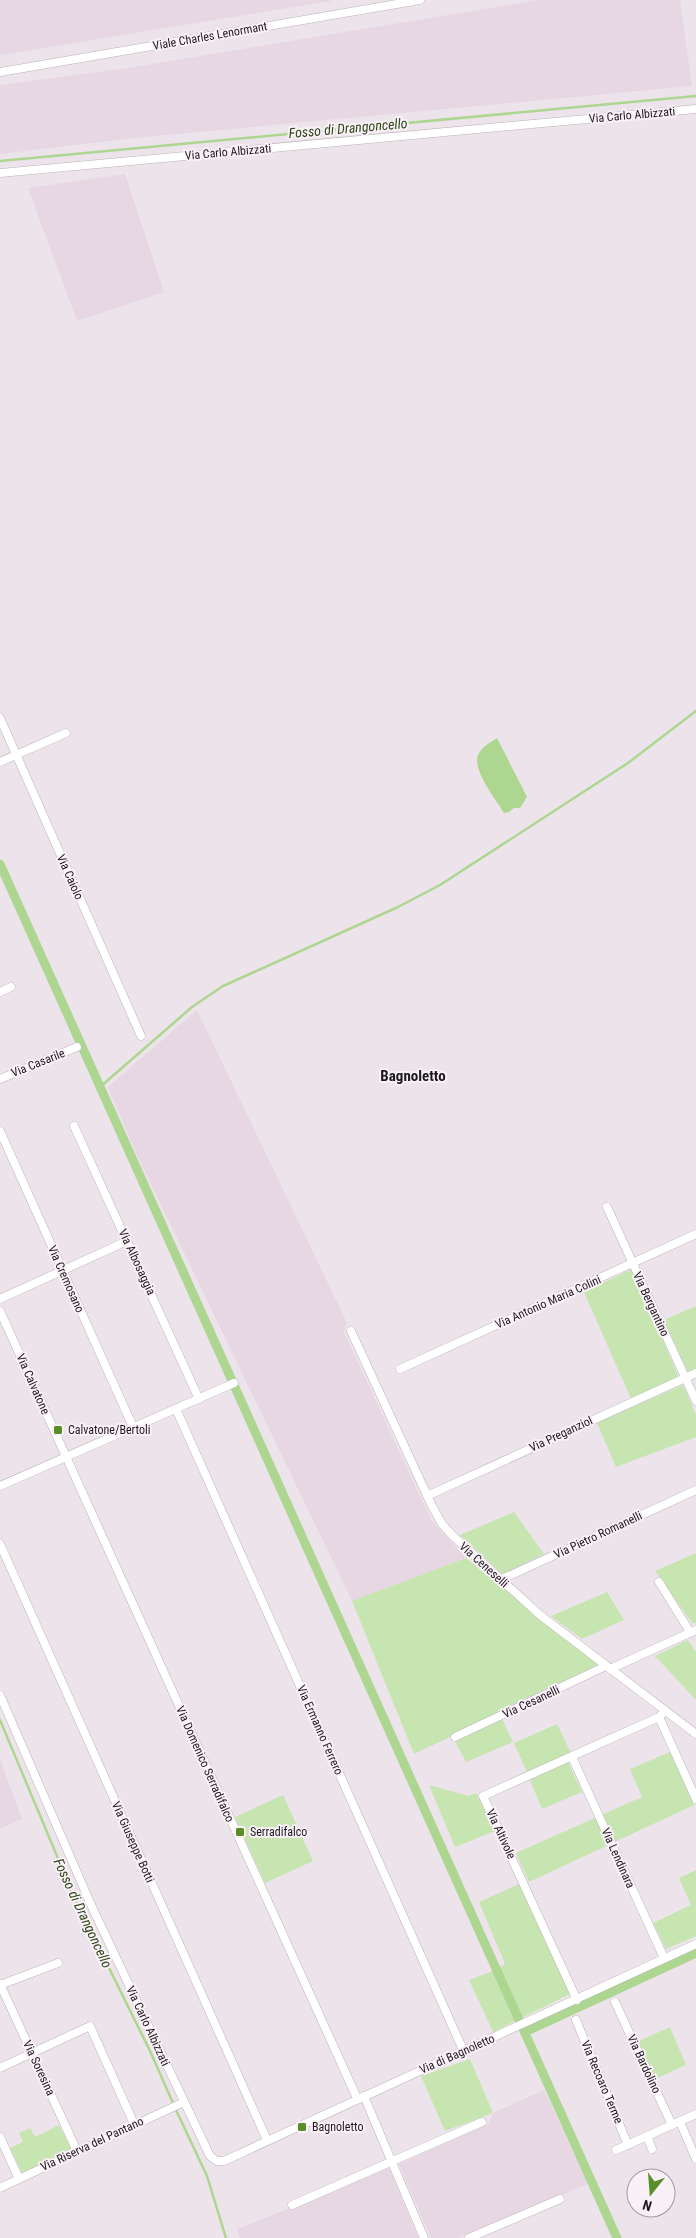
<svg xmlns="http://www.w3.org/2000/svg" width="696" height="2238" viewBox="0 0 696 2238" font-family="'Roboto Condensed',sans-serif">
  <style>
    .built { fill: #e6d7e2 }
    .green { fill: #c6e5b1 }
    .water { fill: #add690 }
    .lines { fill: none; stroke-linecap: round; stroke-linejoin: round }
    .stream { stroke: #add690; stroke-width: 2.5 }
    .canal { stroke: #add690; stroke-width: 9 }
    .street-casing { stroke: #bab2b8; stroke-width: 9 }
    .street { stroke: #fff; stroke-width: 8 }
    .poi-dot { fill: #5a8e27; stroke: #faf1f8; stroke-width: 2 }
    .labels { text-anchor: middle; stroke-width: 4; stroke-linejoin: round; paint-order: stroke }
    .street-label { font-size: 12px; fill: #1d1a1d; stroke: #faf1f8 }
    .poi-label { font-size: 12px; fill: #1d1a1d; stroke: #faf1f8; text-anchor: start }
    .water-label { font-size: 14px; font-style: italic; fill: #2d4717; stroke: #faf1f8 }
    .quarter-label { font-size: 15px; font-weight: bold; fill: #1d1a1d; stroke: #faf1f8 }
  </style>
  <rect width="100%" height="100%" fill="#ede4eb"/>
  <g class="built">
    <path d="M0,0H330L331,1L0,55Z"/>
    <path d="M538,0H680L692,86L134,138L0,154V85L121,69Z"/>
    <path d="M125,174L164,292L77,321L28,188Z"/>
    <path d="M197,1010L347,1323L344,1332L431,1520L466,1558L352,1601L136,1153L108,1087Z"/>
    <path d="M0,1759L22,1819L0,1829Z"/>
    <path d="M544,2090L588,2184L458,2238H431L399,2164L488,2124L493,2113Z"/>
    <path d="M389,2168L418,2238H240L237,2229Z"/>
  </g>
  <g class="green">
    <path d="M632,1269L679,1378L631,1399L584,1292Z"/>
    <path d="M696,1306V1369L688,1372L664,1320Z"/>
    <path d="M683,1385L696,1415V1437L616,1467L597,1423Z"/>
    <path d="M514,1512L544,1554L502,1574L460,1535Z"/>
    <path d="M696,1553V1623L693,1624L655,1571Z"/>
    <path d="M466,1558L598,1665L498,1711L513,1742L466,1762L452,1736L414,1754L352,1601Z"/>
    <path d="M607,1592L624,1620L582,1639L551,1616Z"/>
    <path d="M688,1640L696,1652V1700L655,1656Z"/>
    <path d="M557,1724L571,1753L527,1772L514,1743Z"/>
    <path d="M670,1752L694,1805L529,1882L516,1853L642,1797L630,1769Z"/>
    <path d="M568,1762L582,1792L542,1809L530,1780Z"/>
    <path d="M429,1785L469,1796L476,1793L495,1831L455,1847Z"/>
    <path d="M283,1795L313,1861L265,1883L235,1817Z"/>
    <path d="M696,1870V1936L666,1949L653,1923L691,1905L679,1878Z"/>
    <path d="M519,1884L570,1994L493,2032L469,1980L493,1971L505,1964L479,1902Z"/>
    <path d="M670,2027L686,2065L653,2080L637,2042Z"/>
    <path d="M470,2059L493,2113L445,2131L421,2076Z"/>
    <path d="M59,2125L71,2149L22,2173L10,2148L23,2142L19,2133L30,2128L35,2137Z"/>
  </g>
  <path class="water" d="M497,738L527,797L520,808H514L509,812L504,813C496,799 470,768 479,753C483,746 490,743 497,738Z"/>
  <g class="lines">
    <g class="stream">
      <path d="M0,161L696,96"/>
      <path d="M100,1087L192,1007L223,986L398,907L440,885L628,763L696,711"/>
      <path d="M0,1720L75,1899L150,2051L173,2103"/>
      <path d="M176,2110L207,2176L226,2238"/>
    </g>
    <g class="canal">
      <path d="M0,864L617,2238"/>
      <path d="M525,2032L696,1953"/>
    </g>
    <g class="street-casing">
      <g id="street">
        <path d="M0,72L420,0"/>
        <path d="M0,173L696,109"/>
        <path d="M0,718L141,1036"/>
        <path d="M0,762L66,733"/>
        <path d="M0,992L11,987"/>
        <path d="M0,1079L77,1047"/>
        <path d="M74,1126L199,1399"/>
        <path d="M0,1131L133,1427"/>
        <path d="M607,1207L696,1401"/>
        <path d="M0,1299L127,1241"/>
        <path d="M0,1311L357,2098"/>
        <path d="M351,1331L432,1506L442,1524L453,1536L540,1615L696,1734"/>
        <path d="M400,1369L696,1234"/>
        <path d="M176,1409L464,2052"/>
        <path d="M0,1486L234,1383"/>
        <path d="M427,1496L696,1373"/>
        <path d="M0,1544L267,2140"/>
        <path d="M500,1580L696,1490"/>
        <path d="M659,1582L690,1632"/>
        <path d="M610,1669L696,1630"/>
        <path d="M0,1695L92,1907L210,2156L217,2161H224L696,1944"/>
        <path d="M659,1717L696,1799"/>
        <path d="M455,1737L606,1666"/>
        <path d="M572,1757L664,1958"/>
        <path d="M0,1984L77,2151"/>
        <path d="M0,1985L58,1963"/>
        <path d="M577,2000L483,1796L659,1717L665,1711"/>
        <path d="M615,2002L672,2125"/>
        <path d="M576,2020L628,2145"/>
        <path d="M0,2068L90,2026L134,2124"/>
        <path d="M364,2096L424,2238"/>
        <path d="M680,2122L696,2159"/>
        <path d="M647,2136L652,2149"/>
        <path d="M0,2137L19,2179"/>
        <path d="M616,2150L696,2114"/>
        <path d="M0,2188L184,2102"/>
        <path d="M292,2205L482,2122"/>
        <path d="M469,2238L560,2199"/>
      </g>
    </g>
    <use href="#street" class="street"/>
  </g>
  <g class="poi-dot">
    <rect x="53" y="1425" width="10" height="10" rx="2.5"/>
    <rect x="235" y="1827" width="10" height="10" rx="2.5"/>
    <rect x="297" y="2122" width="10" height="10" rx="2.5"/>
  </g>
  <g class="labels">
    <g class="street-label">
      <text transform="translate(210 36) rotate(-10)" y="4">Viale Charles Lenormant</text>
      <text transform="translate(632 115) rotate(-5)" y="4">Via Carlo Albizzati</text>
      <text transform="translate(228 152) rotate(-5)" y="4">Via Carlo Albizzati</text>
      <text transform="translate(70 877) rotate(66)" y="4">Via Caiolo</text>
      <text transform="translate(38 1063) rotate(-22)" y="4">Via Casarile</text>
      <text transform="translate(137 1262) rotate(65)" y="4">Via Albosaggia</text>
      <text transform="translate(66 1279) rotate(66)" y="4">Via Cremosano</text>
      <text transform="translate(548 1302) rotate(-24)" y="4">Via Antonio Maria Colini</text>
      <text transform="translate(651 1304) rotate(65)" y="4">Via Bergantino</text>
      <text transform="translate(33 1384) rotate(66)" y="4">Via Calvatone</text>
      <text transform="translate(561 1434) rotate(-25)" y="4">Via Preganziol</text>
      <text transform="translate(598 1535) rotate(-25)" y="4">Via Pietro Romanelli</text>
      <text transform="translate(484 1565) rotate(42)" y="4">Via Ceneselli</text>
      <text transform="translate(531 1702) rotate(-25)" y="4">Via Cesanelli</text>
      <text transform="translate(320 1730) rotate(66)" y="4">Via Ermanno Ferrero</text>
      <text transform="translate(205 1764) rotate(66)" y="4">Via Domenico Serradifalco</text>
      <text transform="translate(501 1834) rotate(65)" y="4">Via Altivole</text>
      <text transform="translate(133 1842) rotate(66)" y="4">Via Giuseppe Botti</text>
      <text transform="translate(618 1858) rotate(66)" y="4">Via Lendinara</text>
      <text transform="translate(148 2026) rotate(65)" y="4">Via Carlo Albizzati</text>
      <text transform="translate(457 2054) rotate(-24)" y="4">Via di Bagnoletto</text>
      <text transform="translate(644 2064) rotate(65)" y="4">Via Bardolino</text>
      <text transform="translate(39 2068) rotate(65)" y="4">Via Soresina</text>
      <text transform="translate(602 2082) rotate(67)" y="4">Via Recoaro Terme</text>
      <text transform="translate(92 2144) rotate(-25)" y="4">Via Riserva del Pantano</text>
    </g>
    <g class="poi-label">
      <text x="68" y="1434">Calvatone/Bertoli</text>
      <text x="250" y="1836">Serradifalco</text>
      <text x="312" y="2131">Bagnoletto</text>
    </g>
    <g class="water-label">
      <text transform="translate(348 128) rotate(-5)" y="5">Fosso di Drangoncello</text>
      <text transform="translate(83 1913) rotate(65)" y="5">Fosso di Drangoncello</text>
    </g>
    <g class="quarter-label">
      <text x="413" y="1081">Bagnoletto</text>
    </g>
  </g>
  <g transform="translate(651 2193) rotate(197)"><circle r="24" fill="#faf1f8" stroke="#a29ba0"/>
  <path d="M0-4L9 19L0 12L-9 19Z" fill="#5a8e27"/>
  <text y="-8" font-size="14" font-weight="bold" text-anchor="middle" fill="#1d1a1d">N</text>
  </g>
</svg>
